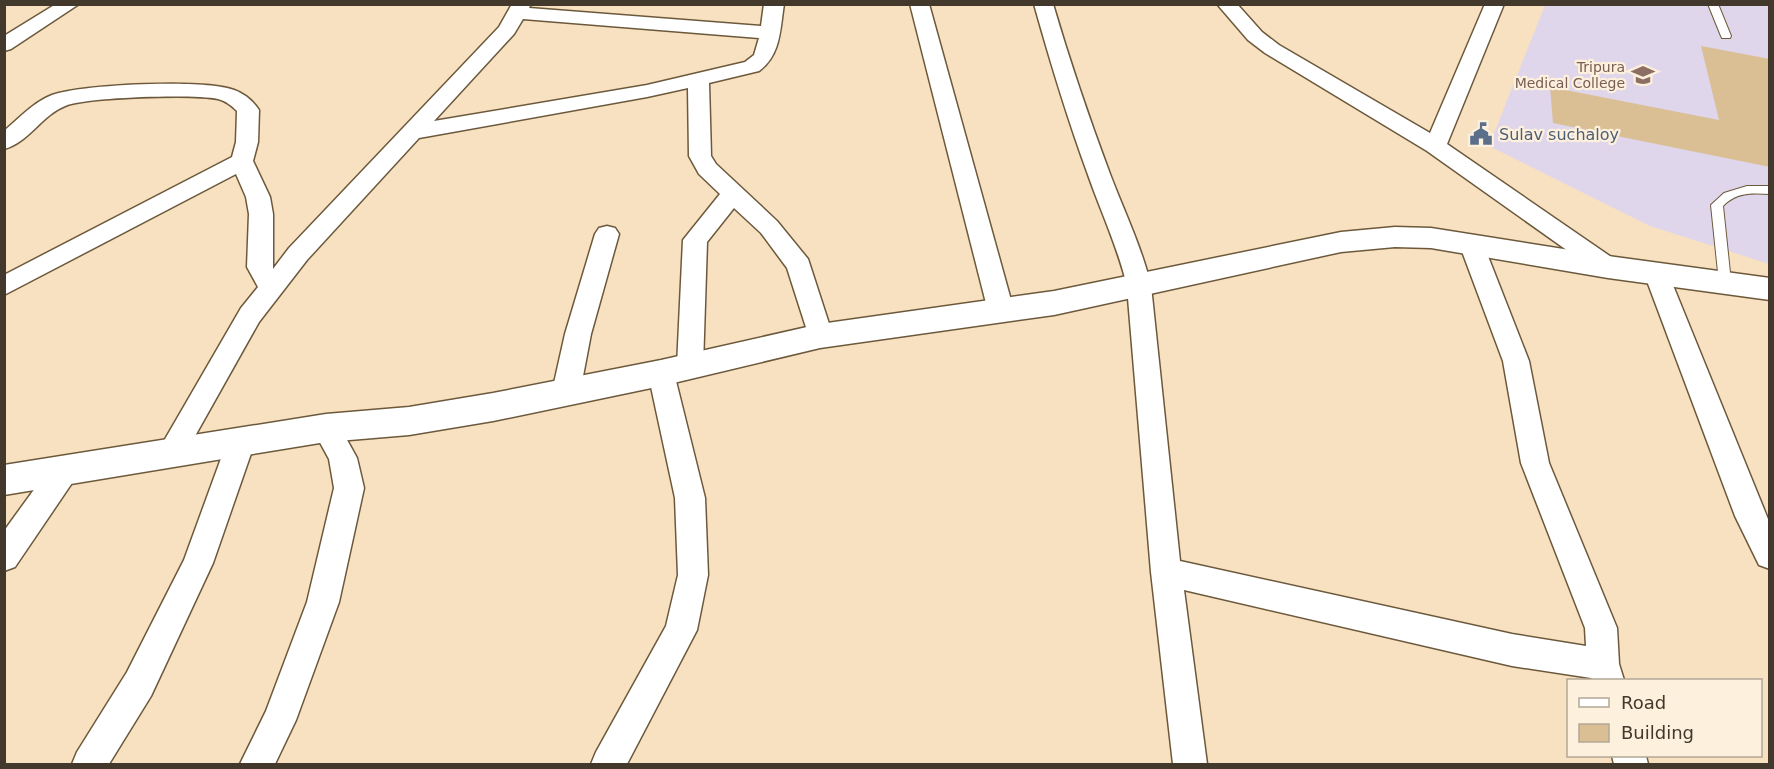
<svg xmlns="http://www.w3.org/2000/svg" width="1774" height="769" viewBox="0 0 1774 769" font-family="'DejaVu Sans',sans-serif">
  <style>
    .education { fill: #dfd6eb }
    .building { fill: #dabe94 }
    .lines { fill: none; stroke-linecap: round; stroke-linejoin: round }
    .service-casing { stroke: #6c593c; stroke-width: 2 }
    .minor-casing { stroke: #6c593c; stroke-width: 3 }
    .tertiary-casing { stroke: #6c593c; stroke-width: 3 }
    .service { fill: #fff; fill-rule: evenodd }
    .minor { fill: #fff; fill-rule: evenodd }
    .tertiary { fill: #fff; fill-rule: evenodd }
    .labels { text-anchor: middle; stroke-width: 4.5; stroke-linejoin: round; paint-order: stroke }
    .far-education-label { font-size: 14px; fill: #785e54; stroke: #fdf0dc; text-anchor: end }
    .service-label { font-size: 16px; fill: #4e5e75; stroke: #fdf0dc; text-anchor: start }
  </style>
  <rect width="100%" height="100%" fill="#f7e1c0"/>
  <path class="education" d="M1545,5H1769V264L1650,226L1489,146Z"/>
  <path class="building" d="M1701,46L1770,59V167L1553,123L1550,87L1719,120Z"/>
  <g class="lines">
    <g class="service-casing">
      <g id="service">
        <path d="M1708,4H1718L1731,36L1730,38H1722L1721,36Z"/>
        <path d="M1747,186H1770V194C1752,193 1736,192 1723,206L1731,282L1725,287L1719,282L1711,205L1724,193Z"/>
      </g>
    </g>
    <g class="minor-casing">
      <g id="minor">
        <path d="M56,4H79L11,49L4,51V36Z"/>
        <path d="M512,4H531L529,8L761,26L764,4H784C780,29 781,55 759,71L709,83L711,156L716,164L777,221L808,259L833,336L829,343L820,346L811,343L787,268L761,233L734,208L707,242L703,366L699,373L690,376L681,373L677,366L683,240L720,194L699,174L689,156L688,88L647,97L419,138L307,260L259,322L181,461L171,465L161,461L157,453L241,308L258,287L247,267L249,214L246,197L236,174L4,295V275L232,157L236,142L237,111C232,106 226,101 218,99C193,94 87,97 65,106C42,115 28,143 4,149V131C19,118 34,102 52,95C84,84 204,79 234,90C245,94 253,101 259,110L258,142L253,161L270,197L273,214V269L289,248L499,27ZM523,19L759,38L754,55L745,62L647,85L434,121L514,34Z"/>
        <path d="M910,4H929L1014,311L1010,318L1001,321L992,318L988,311Z"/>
        <path d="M1034,4H1053C1070,62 1089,118 1110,174C1124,211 1142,248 1151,286L1180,561L1512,634L1586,646L1585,628L1521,463L1503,361L1460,246L1463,240L1472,237L1481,240L1484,246L1529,361L1549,463L1617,628L1619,664L1624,680H1592L1591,678L1512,666L1184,590L1207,764H1173L1151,572L1127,286C1118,247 1100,210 1087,172C1067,117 1050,61 1034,4Z"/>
        <path d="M1217,4H1237L1262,32L1279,45L1430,133L1485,4H1504L1447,144L1617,261L1620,267L1617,273L1608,276L1599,273L1427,151L1265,53L1248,40Z"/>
        <path d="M607,226L615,228L619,234L591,334L580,392L576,400L566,403L556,400L552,392L565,334L595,234L599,228Z"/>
        <path d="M1656,264L1665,267L1668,273L1770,524V569L1759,565L1735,516L1644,273L1647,267Z"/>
        <path d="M661,362L670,366L674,373L705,498L708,575L697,630L627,764H591L596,752L666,626L678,575L675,498L648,373L652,366Z"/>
        <path d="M326,416L336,420L357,458L364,488L339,602L296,720L275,764H240L266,711L307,602L334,488L329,459L312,428L316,420Z"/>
        <path d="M241,430L251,434L255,442L213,563L151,696L109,764H72L77,752L127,672L184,560L227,442L231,434Z"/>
        <path d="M64,459L74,462L78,471L74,480L15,567L4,571V531L54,462Z"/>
        <path d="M1612,756H1646L1648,764H1614Z"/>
      </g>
    </g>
    <g class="tertiary-casing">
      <path id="tertiary" d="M1395,227L1431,228L1608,256L1770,278V300L1608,278L1431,248L1395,247L1341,252L1054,315L820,348L661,386L493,421L409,435L326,442L4,495V465L326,414L409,407L493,393L661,360L820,324L1054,291L1341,232Z"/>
    </g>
    <use href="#service" class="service"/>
    <use href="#minor" class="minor"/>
    <use href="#tertiary" class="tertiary"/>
  </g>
  <defs>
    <g id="university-bare" transform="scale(1.8)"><path d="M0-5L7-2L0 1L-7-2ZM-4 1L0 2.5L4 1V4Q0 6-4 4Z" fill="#8d6e63" stroke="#fdf0dc" stroke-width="2.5" paint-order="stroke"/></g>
    <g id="civic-bare" transform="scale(1.8)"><path d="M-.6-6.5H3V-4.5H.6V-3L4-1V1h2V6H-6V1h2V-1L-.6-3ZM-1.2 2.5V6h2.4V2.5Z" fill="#5c6f8a" stroke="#fdf0dc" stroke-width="2.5" paint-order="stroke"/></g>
  </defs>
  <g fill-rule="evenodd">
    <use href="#university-bare" x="1643" y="75"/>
    <use href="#civic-bare" x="1481" y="134"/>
  </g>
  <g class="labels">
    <g class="far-education-label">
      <text x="1625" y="72">Tripura<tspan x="1625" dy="16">Medical College</tspan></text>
    </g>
    <g class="service-label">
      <text x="1499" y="140">Sulav suchaloy</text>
    </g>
  </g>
  <rect width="1774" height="769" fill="none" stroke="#42392c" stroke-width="12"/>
  <rect x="1567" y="679" width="195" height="78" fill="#fdf0dc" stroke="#b2a796" stroke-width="1.5"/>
  <rect x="1579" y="698" width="30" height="9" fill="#ffffff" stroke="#b2a796" stroke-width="1.5"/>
  <text x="1621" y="709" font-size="18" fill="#42392c">Road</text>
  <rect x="1579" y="724" width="30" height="18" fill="#dabe94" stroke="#b2a796" stroke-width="1.5"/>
  <text x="1621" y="739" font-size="18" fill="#42392c">Building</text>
</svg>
